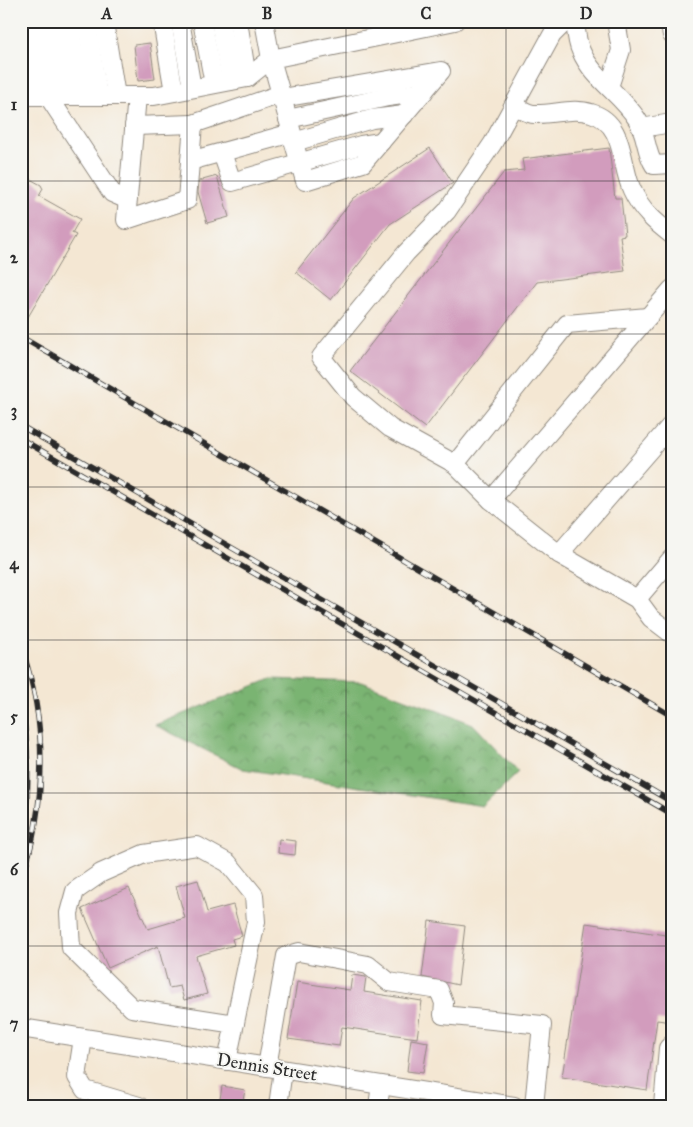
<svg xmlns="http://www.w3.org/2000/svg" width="693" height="1127" viewBox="0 0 693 1127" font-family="'IM FELL Great Primer',serif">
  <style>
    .forest { fill: url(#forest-crowns); stroke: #52704e }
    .building { fill: #d29cbd }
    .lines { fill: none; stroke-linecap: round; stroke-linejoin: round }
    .minor-casing { stroke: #90897f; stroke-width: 20 }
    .minor { stroke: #fff; stroke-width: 18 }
    .rail-casing { stroke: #2b2b2b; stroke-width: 5.5 }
    .rail { stroke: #f6f6f2; stroke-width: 4; stroke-dasharray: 11; stroke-linecap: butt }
    .grid { fill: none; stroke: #2b2b2b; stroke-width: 1; stroke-opacity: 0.55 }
    .labels { text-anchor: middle; stroke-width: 4; stroke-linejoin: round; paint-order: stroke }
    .street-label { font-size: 18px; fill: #2b2b2b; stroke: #f6f6f2 }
    .neatline { fill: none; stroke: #2b2b2b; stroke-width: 2 }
    .grid-label { font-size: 16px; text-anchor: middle; font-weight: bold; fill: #2b2b2b }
  </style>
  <defs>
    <pattern id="forest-crowns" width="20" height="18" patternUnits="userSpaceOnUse" patternTransform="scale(1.25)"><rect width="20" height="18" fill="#7ab472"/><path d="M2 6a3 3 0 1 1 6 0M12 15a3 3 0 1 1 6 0" fill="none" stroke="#64935e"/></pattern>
  </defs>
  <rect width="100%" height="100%" fill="#f6f6f2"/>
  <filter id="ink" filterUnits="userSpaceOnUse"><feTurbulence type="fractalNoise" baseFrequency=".02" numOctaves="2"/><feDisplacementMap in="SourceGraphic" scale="10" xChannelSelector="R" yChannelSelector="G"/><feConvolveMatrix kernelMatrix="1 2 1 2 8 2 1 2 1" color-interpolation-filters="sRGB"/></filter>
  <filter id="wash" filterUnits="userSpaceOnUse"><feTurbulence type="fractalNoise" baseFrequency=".0096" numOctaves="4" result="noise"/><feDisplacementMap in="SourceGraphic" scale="20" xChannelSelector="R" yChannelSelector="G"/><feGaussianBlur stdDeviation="1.12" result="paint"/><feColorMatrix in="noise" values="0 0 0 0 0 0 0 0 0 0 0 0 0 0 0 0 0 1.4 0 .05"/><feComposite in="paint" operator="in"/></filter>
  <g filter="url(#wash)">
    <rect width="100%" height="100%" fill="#f4e7d3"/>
    <path class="forest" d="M271,679L361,682L473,724L518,772L483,806L243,769L155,725Z"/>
    <g id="blocks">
      <g class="building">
        <path d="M150,43L155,79L138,81L134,45Z"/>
        <path d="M430,148L453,183L390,224L331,300L296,272L354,198Z"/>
        <path d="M609,148L615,198H621L625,235L620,236L625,271L537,282L425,428L350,371L504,172L524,170L522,159Z"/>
        <path d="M21,174L41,185L43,189L39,196L80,219L72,233L76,235L21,329Z"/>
        <path d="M217,176L229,217L207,223L198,192L199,181Z"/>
        <path d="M279,839L296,841L295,855L278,853Z"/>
        <path d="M198,880L207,912L233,905L242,936L232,939L234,945L196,956L207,994L184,1000L180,986L169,988L158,946L108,968L82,909L129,888L148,929L185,918L176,886Z"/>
        <path d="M429,921L465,926L458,985L422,977Z"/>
        <path d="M586,923L672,936V1022L657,1020L647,1090L562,1077Z"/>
        <path d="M352,975L366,977L364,992L422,1001L417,1038L342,1027L339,1046L288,1039L297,982L350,990Z"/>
        <path d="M411,1039L428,1042L423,1073L407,1071Z"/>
        <path d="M222,1086L245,1090L242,1106H219Z"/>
      </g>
    </g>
  </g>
  <g filter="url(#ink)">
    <use href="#blocks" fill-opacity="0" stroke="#90897f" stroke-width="1"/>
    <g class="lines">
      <g class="minor-casing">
        <g id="minor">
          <path d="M162,21L174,92"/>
          <path d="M180,21L192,88"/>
          <path d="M202,21L214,84"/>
          <path d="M220,21L231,81"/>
          <path d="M238,21L247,78"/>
          <path d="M566,21L552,35L493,143L447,211L406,253L321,357L353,397L390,428L455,464L491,500L559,554L637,599L651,618L672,634"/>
          <path d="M575,21C576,31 577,43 581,51C593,79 621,94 637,119C647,134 645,151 654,165L672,164"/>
          <path d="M669,21L672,35"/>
          <path d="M104,22L116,96"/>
          <path d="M87,24L98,96"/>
          <path d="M70,28L81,96"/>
          <path d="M53,30L64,96"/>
          <path d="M38,33L48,96L112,193L128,200"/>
          <path d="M21,36L106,21"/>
          <path d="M21,36L32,96"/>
          <path d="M609,87L621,50L616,21"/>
          <path d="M21,96H154L247,78L271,59L264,21"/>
          <path d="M137,96L126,220L187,200L193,124L281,94L271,59L455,21"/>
          <path d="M282,98L441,71L363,163L305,181L291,133"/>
          <path d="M513,106C520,108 528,114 534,114C553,115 573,107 591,113C626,123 620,165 632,190C641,210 655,222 672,235"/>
          <path d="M288,119L388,97L424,92"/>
          <path d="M134,126L193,124"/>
          <path d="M641,128L672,123"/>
          <path d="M294,142L372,119L404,115"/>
          <path d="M222,153L232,182L361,145L381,142"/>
          <path d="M190,161L292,133L281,94"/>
          <path d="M455,464L567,324L648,317"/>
          <path d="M491,500L672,289"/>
          <path d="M559,554L672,424"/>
          <path d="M637,599L672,558"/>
          <path d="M21,1028L514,1106"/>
          <path d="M83,1038L77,1077L85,1090L139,1106"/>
          <path d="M227,1061L256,922L254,895L228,863L197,846L144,854L101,873L75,891L69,913L71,948L132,1008L235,1024"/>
          <path d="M267,1067L286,956L299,952L368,965L389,982L439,990L444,1003L443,1015L542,1025L534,1106"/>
          <path d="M278,1106L283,1070"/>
          <path d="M378,1106L381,1085"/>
          <path d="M663,1106L668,1048L672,1044"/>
        </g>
      </g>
      <use href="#minor" class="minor"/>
      <g class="rail-casing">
        <g id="rail">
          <path d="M21,337L672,716"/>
          <path d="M21,426L672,802"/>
          <path d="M21,439L672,814"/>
          <path d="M21,647C48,721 47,806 21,880"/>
          <path d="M21,701C28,746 32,790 21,835"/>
        </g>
      </g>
      <use href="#rail" class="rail"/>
    </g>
  </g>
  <path class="grid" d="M187,21V1106M346,21V1106M506,21V1106M21,181H672M21,334H672M21,487H672M21,640H672M21,793H672M21,946H672"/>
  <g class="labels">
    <g class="street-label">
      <text transform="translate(267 1067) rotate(9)" y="6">Dennis Street</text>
    </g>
  </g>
  <rect width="693" height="1127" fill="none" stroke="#f6f6f2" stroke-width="55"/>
  <rect x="28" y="28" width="638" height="1072" class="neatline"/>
  <g class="grid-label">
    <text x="107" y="19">A</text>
    <text x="267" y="19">B</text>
    <text x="426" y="19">C</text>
    <text x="586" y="19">D</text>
    <text x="14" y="110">1</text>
    <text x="14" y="263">2</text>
    <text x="14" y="416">3</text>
    <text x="14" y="569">4</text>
    <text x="14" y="722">5</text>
    <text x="14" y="875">6</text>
    <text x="14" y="1029">7</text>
  </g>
</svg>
